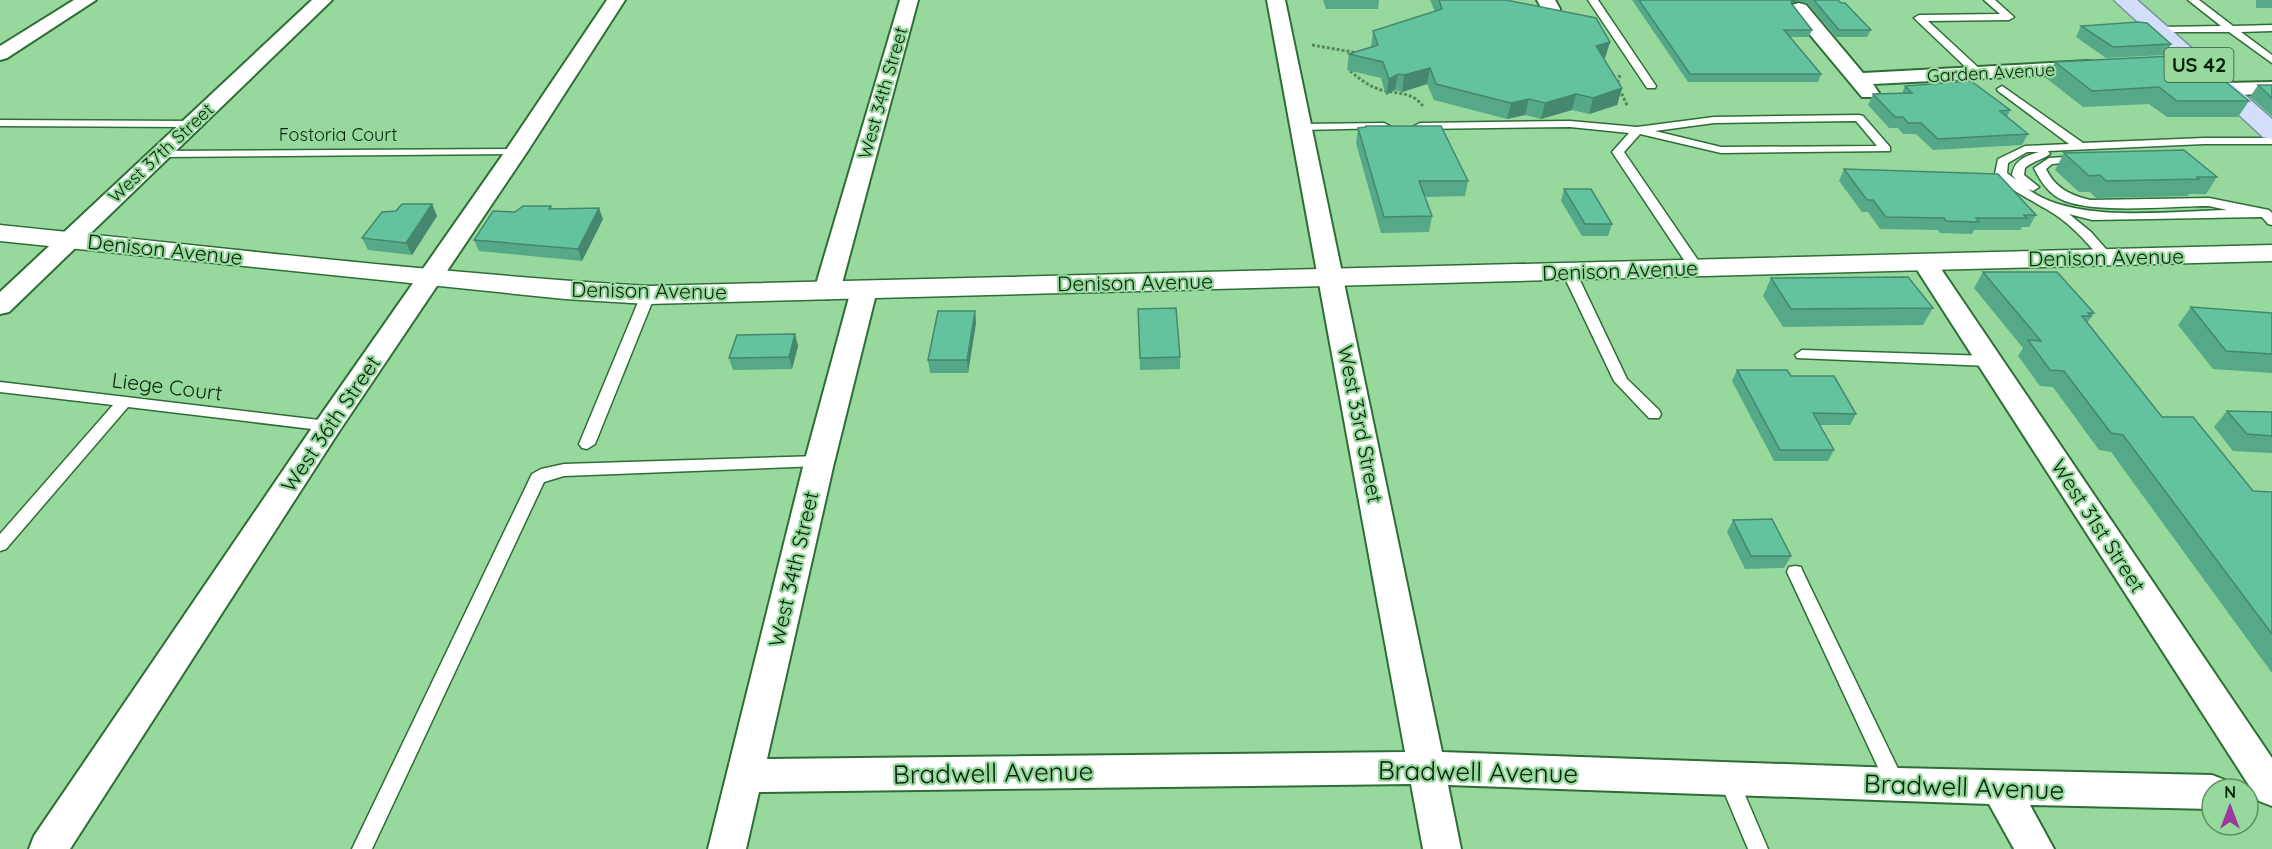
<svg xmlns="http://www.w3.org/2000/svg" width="2272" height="849" viewBox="0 0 2272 849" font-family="Quicksand,sans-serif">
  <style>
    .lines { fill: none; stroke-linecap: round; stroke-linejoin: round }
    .service-casing { stroke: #2f6d37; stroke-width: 3 }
    .minor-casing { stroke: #2f6d37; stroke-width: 4 }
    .secondary-casing { stroke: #2f6d37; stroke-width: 3 }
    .primary-casing { stroke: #788fa4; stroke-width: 3 }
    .path { stroke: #57875c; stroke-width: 3; stroke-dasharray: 3 2; stroke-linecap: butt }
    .service { fill: #fff; fill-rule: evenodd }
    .minor { fill: #fff; fill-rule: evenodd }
    .secondary { fill: #fff; fill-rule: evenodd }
    .primary { fill: #d3dffa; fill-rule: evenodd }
    .wall { fill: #55a888 }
    .shaded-wall { fill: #45886f }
    .building { fill: #63c39e; stroke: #45886f; stroke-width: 1.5 }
    .labels { text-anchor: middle; stroke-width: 4.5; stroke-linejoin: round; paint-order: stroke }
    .far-street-label { font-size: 18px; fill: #08220c; stroke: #97d99d }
    .shield { fill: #97d99d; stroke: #335938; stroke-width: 1.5 }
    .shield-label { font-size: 20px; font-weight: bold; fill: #08220c }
    .street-label { font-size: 21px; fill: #08220c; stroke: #97d99d }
    .near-street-label { font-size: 26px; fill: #08220c; stroke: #97d99d }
  </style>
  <rect width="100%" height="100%" fill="#97d99d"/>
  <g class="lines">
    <g class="service-casing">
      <g id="service">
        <path d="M1588,0H1598L1656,86L1655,88H1647Z"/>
        <path d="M1984,0H1995L2014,17L2009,20L1928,21L1982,71L1983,73L1978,76L1974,75L1914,18L1919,15L2000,14Z"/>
        <path d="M2188,0H2199L2233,26L2272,25V31L2241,32L2272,55V63L2229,32H2156V28L2160,27L2221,26Z"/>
        <path d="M2002,86L2083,143L2204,138H2272V144H2204L2048,151L2050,154C2044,159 2033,161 2025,168L2024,175L2039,187L2033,191L2028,189C2073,224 2172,211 2227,210L2209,206C2170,206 2100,214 2065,201C2049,195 2041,182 2034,168L2049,158L2079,156L2085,159L2083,161L2052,164L2046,169C2055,188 2070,195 2090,200L2209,198L2269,210L2272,213V225L2268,224L2262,217L2092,220L2069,214L2091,232L2113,257L2107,261L2102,260C2086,241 2068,221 2046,209C2028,198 2009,190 1995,174L1998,159L2025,146L2069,144L1998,91L1997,89ZM2027,152H2039C2026,156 2014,160 2012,175L2016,180L2007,173L2008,163Z"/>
        <path d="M1859,115L1863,116L1890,147V151L1721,153L1640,134L1624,152L1704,269L1697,273L1692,272L1612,152L1629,133L1570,127L1420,129L1414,126L1420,123L1570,121L1637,127L1714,117ZM1856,121L1877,146L1721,147L1655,131L1714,123Z"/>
        <path d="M0,120L191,121L197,124L191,127L0,126Z"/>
        <path d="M1384,123L1390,126L1388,128L1302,130L1296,127L1302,124Z"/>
        <path d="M516,149L522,152L520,154L160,157L154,154L160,151Z"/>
        <path d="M1569,268L1576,272L1627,379L1659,410L1661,414L1659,418H1649L1614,381L1562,272Z"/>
        <path d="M648,291L655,295L595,444L587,449L582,448L579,444L641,295Z"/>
        <path d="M1802,350L1989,356L1996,361L1989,366L1797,358L1795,355Z"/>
        <path d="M0,382L328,421L336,426L328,431L128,407L6,549L0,551V534L113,405L0,392Z"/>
        <path d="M819,456L824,457L827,461L824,465L819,466L564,476L544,482L372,849H352L532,474L541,469L564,464Z"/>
        <path d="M1795,566L1801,567L1803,572L1903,779L1906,785L1903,791L1896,794L1889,791L1787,572L1789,567Z"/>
        <path d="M1729,771L1736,774L1768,849H1748L1719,780L1722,774Z"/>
      </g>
    </g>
    <g class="minor-casing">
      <g id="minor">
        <path d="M74,0H96L7,58L0,60V46Z"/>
        <path d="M312,0H332L9,312L0,314V292Z"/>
        <path d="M607,0H625L527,152L338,433L70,849H29L34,836L318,419L506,150Z"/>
        <path d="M900,0H918L840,291L836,296L827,299L818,296L814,291Z"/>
        <path d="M1267,0H1285L1442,752L1896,768L2212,775L2225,780L2229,789H2212V809L2030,805L2054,849H2014L1989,804L1448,785L1461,849H1423L1411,784L759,792L746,849H708L803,467L851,290L855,285L864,282L873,285L877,290L833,467L767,759L1405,752Z"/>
        <path d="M1537,0H1555L1560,9L1558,13H1544Z"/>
        <path d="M1799,3L1806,5L1863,73L2089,61L2096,63L2099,67L2096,71L2089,73L1873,84L1879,93L1876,97H1862L1792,13L1790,9L1792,5Z"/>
        <path d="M2272,82V94L2226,95L2219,93L2216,89L2219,85L2226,83Z"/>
        <path d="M1924,255L1933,257L2272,758V806L2259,801L1912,262L1915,257Z"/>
      </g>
    </g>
    <g class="secondary-casing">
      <path id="secondary" d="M0,225C216,247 432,273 648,286L2272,245V261L648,304L565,299L0,241Z"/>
    </g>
    <g class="primary-casing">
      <path id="primary" d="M2114,0H2137L2272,119V139L2263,137Z"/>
    </g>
    <g class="path">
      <path d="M1312,45L1358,53"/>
      <path d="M1350,66V71C1359,78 1367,85 1378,89C1396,95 1413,90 1424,108"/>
      <path d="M1620,75L1617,84L1628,107"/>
    </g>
    <use href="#service" class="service"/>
    <use href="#minor" class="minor"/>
    <use href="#secondary" class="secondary"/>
    <use href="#primary" class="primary"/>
  </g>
  <g class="wall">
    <path d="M1323,0H1379L1378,9H1326Z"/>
    <path d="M1430,0H1506L1610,42L1605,58H1603L1622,88L1617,105L1589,114L1572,110L1541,119L1525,115L1507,119L1434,100L1427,84L1402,92L1395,90L1386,95L1381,78L1347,70L1349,54L1371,47L1373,31L1435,12Z"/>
    <path d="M1632,0H1838L1871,30L1867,37H1836L1808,4L1798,1L1791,3L1812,30L1809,37H1790L1821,74L1818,82H1688Z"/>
    <rect x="2256" y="0" width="16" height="8"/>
    <path d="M2081,26L2171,44L2165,55L2106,58L2076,37Z"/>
    <path d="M2055,62L2249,101L2238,117H2167L2149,104L2083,107L2046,78Z"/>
    <path d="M2258,85H2272V116L2250,97Z"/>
    <path d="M1905,86L2010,110L2007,117L2028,134L2022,145L1933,150L1916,134H1903L1898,128H1889L1868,105L1873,94L1902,93Z"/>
    <path d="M1366,126L1468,181L1465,196L1425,197L1432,216L1429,232L1381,233L1356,143L1358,128L1365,127Z"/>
    <path d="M2064,153L2217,177L2206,194H2189L2188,196L2096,198L2090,192H2079L2055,170Z"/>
    <path d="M1844,169L2036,215L2029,227H2022L2020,230H1974L1972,234L1940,233L1938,230L1880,229L1868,212H1862L1839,181Z"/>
    <path d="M1564,189L1612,224L1608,236H1582L1561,201Z"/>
    <path d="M432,204L437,216L412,255L368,250L362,238L396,211Z"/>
    <path d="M551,206L552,209L603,219L582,261L479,251L474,240L515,212Z"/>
    <path d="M1983,272L2094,313L2087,323L2162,417L2253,491L2272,492V673L2111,452L2099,450L2053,387L2040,386L2018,356L2023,348L1974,288Z"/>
    <path d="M1771,278L1933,308L1923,325L1783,327L1763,296Z"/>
    <path d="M2191,307L2272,313V373L2213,369L2178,325Z"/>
    <path d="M1138,309L1180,357V369L1140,370Z"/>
    <path d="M975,311L976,323L968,373H930L928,360Z"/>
    <path d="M795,334L798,346L792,369L733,370L729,358Z"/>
    <path d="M1737,370L1791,376L1856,414L1850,425H1819L1834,450L1828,461H1774L1732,381Z"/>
    <path d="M2227,411L2272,412V453L2233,451L2214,427Z"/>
    <path d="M1733,520L1791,556L1784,568L1745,569L1727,532Z"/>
  </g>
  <g class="shaded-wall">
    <path d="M1791,0H1799L1790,4Z"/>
    <path d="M1610,42L1605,58L1592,62L1596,46Z"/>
    <path d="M1430,68L1427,84L1402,92L1404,75Z"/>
    <path d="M1398,74L1395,90L1386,95L1389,79Z"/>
    <path d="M1622,88L1617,105L1589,114L1593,98Z"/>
    <path d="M1576,94L1572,110L1541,119L1545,103Z"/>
    <path d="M1529,99L1525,115L1507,119L1511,103Z"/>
    <path d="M432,204L437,216L412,255L406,243Z"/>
    <path d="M599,208L603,219L582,261L578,249Z"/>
    <path d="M975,311L976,323L968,373L967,360Z"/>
    <path d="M795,334L798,346L792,369L789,357Z"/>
  </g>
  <g class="building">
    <path d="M1439,0H1506L1596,18L1610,42L1596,46L1622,88L1593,98L1576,94L1545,103L1529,99L1511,103L1436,84L1430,68L1404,75L1398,74L1389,79L1383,62L1349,54L1378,45L1373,31L1442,9Z"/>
    <path d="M1639,0H1792L1791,3L1812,30H1784L1821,74H1690Z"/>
    <path d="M1814,0H1838L1841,3H1845L1871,30H1839Z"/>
    <path d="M2138,22L2147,23L2171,44L2113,47L2081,26Z"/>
    <path d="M2193,55L2249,101H2177L2159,87L2092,91L2055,62Z"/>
    <path d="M1971,81L2010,110L2000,111L2028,134L1938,139L1921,123H1908L1903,117H1895L1873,94L1912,93L1905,86Z"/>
    <path d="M2258,85H2272V98Z"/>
    <path d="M1366,126H1441L1468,181H1419L1432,216L1384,217L1358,128L1366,127Z"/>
    <path d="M2184,150L2217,177H2197L2199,179L2106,181L2100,175L2089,176L2064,153Z"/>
    <path d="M1844,169L1998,174L2036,215H2024L2027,218H1976L1979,222L1946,221L1944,218L1886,217L1873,200H1867Z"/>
    <path d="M1564,189H1591L1612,224H1585Z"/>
    <path d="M402,204H432L406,243L362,238L382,212L396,211Z"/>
    <path d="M523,206H551L549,209L599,208L578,249L474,240L493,211L515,212Z"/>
    <path d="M1983,272H2057L2094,313H2088L2091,316H2082L2162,417H2193L2253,491L2272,492V634L2123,435L2111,433L2064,371L2050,370L2028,340L2041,341Z"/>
    <path d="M1908,277L1933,308L1791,309L1771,278Z"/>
    <path d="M2191,307L2272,313V354L2226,351Z"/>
    <path d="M1176,308L1180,357L1140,358L1138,309Z"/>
    <path d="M938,311H975L967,360H928Z"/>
    <path d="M795,334L789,357L729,358L737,335Z"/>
    <path d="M1737,370H1787L1791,376H1834L1856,414L1813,413L1834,450H1780Z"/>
    <path d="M2227,411L2272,412V436L2247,434Z"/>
    <path d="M1772,519L1791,556H1751L1733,520Z"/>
  </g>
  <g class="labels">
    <g class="far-street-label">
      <text transform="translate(1991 73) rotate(-3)" y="6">Garden Avenue</text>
      <text transform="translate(883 93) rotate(-74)" y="6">West 34th Street</text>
      <text x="338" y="141">Fostoria Court</text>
      <text transform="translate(161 153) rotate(-43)" y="6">West 37th Street</text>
    </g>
    <rect class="shield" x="2164.5" y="48" width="69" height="34" rx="4.5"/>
    <g class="shield-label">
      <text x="2199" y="72">US 42</text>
    </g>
    <g class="street-label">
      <text transform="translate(165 250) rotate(6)" y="7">Denison Avenue</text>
      <text transform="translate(2106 258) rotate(-1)" y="7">Denison Avenue</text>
      <text transform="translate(1620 271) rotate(-2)" y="7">Denison Avenue</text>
      <text transform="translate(1135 283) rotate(-1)" y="7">Denison Avenue</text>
      <text transform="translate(649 291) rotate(1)" y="7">Denison Avenue</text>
      <text transform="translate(167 387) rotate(7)" y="7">Liege Court</text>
      <text transform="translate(331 424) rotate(-56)" y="7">West 36th Street</text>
      <text transform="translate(1360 424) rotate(79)" y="7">West 33rd Street</text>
      <text transform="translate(2098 526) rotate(57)" y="7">West 31st Street</text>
      <text transform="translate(794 569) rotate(-77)" y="7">West 34th Street</text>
    </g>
    <g class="near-street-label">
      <text transform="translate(1478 772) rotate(1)" y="9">Bradwell Avenue</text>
      <text transform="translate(993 773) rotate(-1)" y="9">Bradwell Avenue</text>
      <text transform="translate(1964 787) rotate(2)" y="9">Bradwell Avenue</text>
    </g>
  </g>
  <g transform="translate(2230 807)"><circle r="28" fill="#97d99d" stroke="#5e9063" stroke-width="1.5"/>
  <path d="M0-4.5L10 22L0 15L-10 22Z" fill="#9b389e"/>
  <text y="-9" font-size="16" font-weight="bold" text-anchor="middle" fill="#08220c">N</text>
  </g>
</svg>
